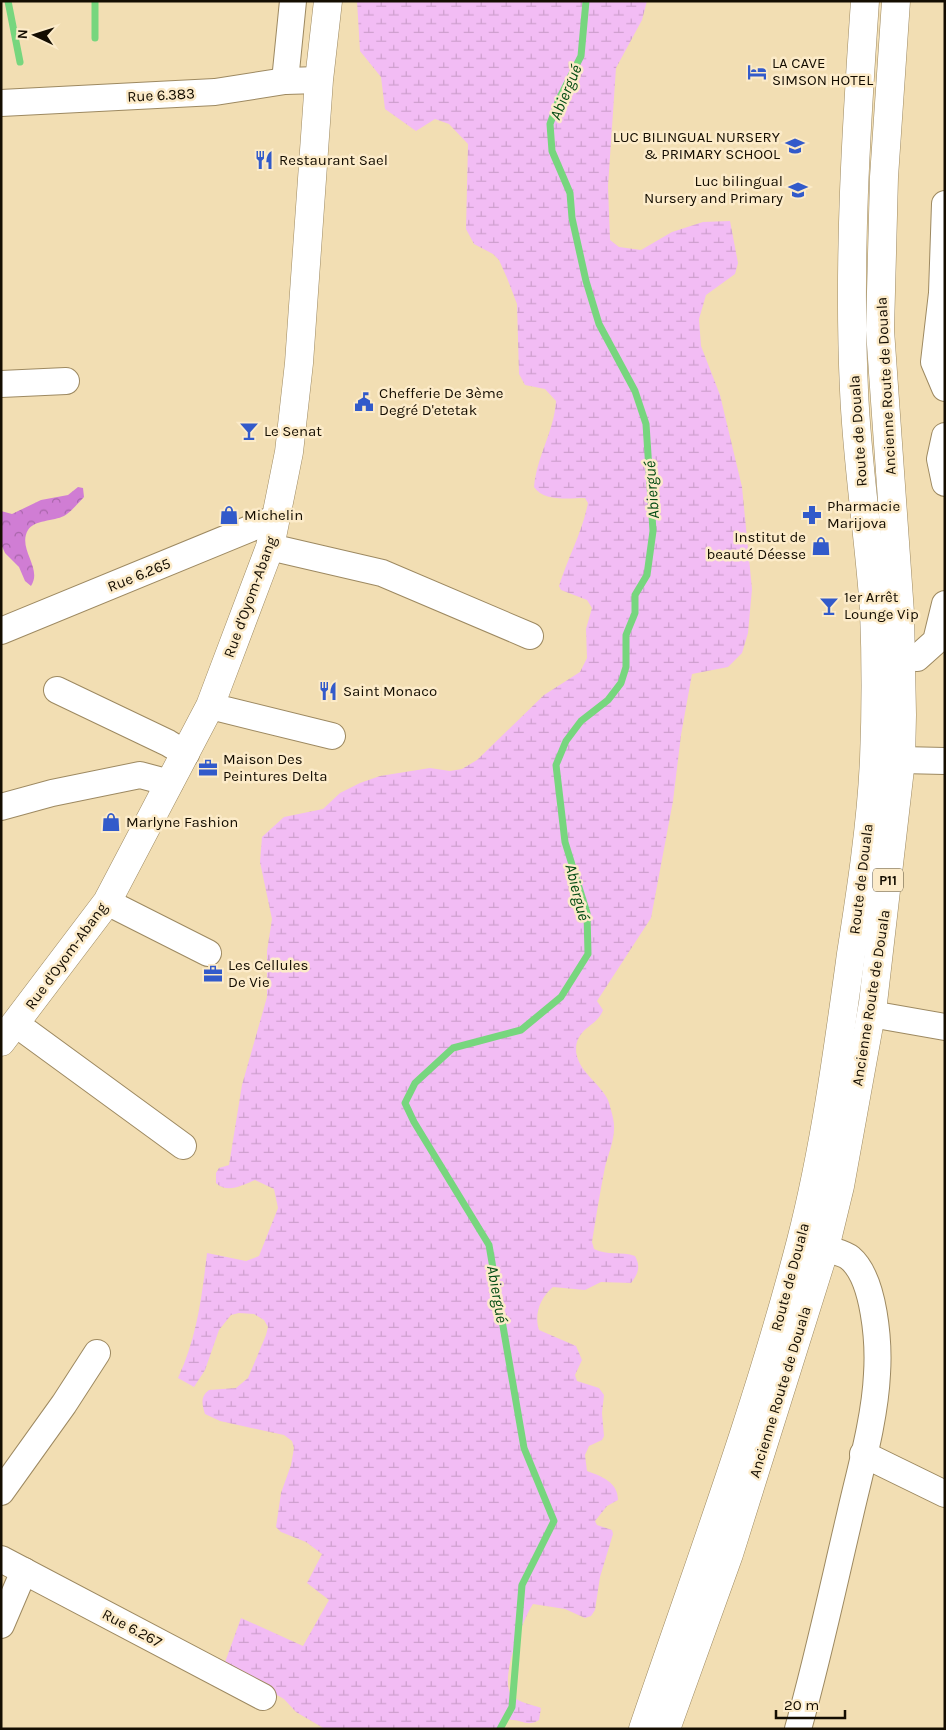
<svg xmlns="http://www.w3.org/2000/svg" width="946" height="1730" viewBox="0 0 946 1730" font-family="Karla,sans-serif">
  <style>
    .forest { fill: url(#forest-crowns) }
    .wetland { fill: url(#wetland-marsh) }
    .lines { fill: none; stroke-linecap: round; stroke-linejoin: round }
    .stream { stroke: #77d67e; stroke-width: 7 }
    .minor-casing { stroke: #9d8961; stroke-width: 28 }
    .major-casing { stroke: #9d8961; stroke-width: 29 }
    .minor { stroke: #fff; stroke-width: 26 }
    .major { stroke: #fff; stroke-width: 28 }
    .labels { text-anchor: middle; stroke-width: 5; stroke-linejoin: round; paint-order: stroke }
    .shield { fill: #fcebc9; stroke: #5a503d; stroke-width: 1 }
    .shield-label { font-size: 14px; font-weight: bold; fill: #140d01 }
    .poi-label { font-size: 15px; fill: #140d01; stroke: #fcebc9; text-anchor: start }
    .street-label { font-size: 15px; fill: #140d01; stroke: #fcebc9 }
    .water-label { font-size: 16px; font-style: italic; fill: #044c13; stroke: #fcebc9 }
  </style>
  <defs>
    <pattern id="forest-crowns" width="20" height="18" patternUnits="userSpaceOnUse" patternTransform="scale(1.25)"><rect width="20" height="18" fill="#d07dd4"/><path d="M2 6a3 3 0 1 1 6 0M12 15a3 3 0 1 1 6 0" fill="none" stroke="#a865aa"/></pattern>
    <pattern id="wetland-marsh" width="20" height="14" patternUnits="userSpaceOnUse" patternTransform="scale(1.25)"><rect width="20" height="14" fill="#f2bcf4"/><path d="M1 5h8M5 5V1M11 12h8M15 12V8" fill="none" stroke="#cfa0cf"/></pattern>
  </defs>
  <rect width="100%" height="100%" fill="#f2deb3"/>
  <path class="forest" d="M78,487L83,488L84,497C77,504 72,511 64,516C54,521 34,520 28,530C17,549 43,568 31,586L25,581L19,567L5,553L1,544V511L12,514L41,500L68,495Z"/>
  <path class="wetland" d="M357,1H647L642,20L616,68L608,186L610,240L619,247L641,250L672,232L703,222L730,221L738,263L735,274L706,295L699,319L701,346L720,395L742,487L752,589L748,633L742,653L728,667L692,674L681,735L673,801L651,918L597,1001L603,1010C597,1027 577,1027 576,1049C576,1070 600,1083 608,1100C610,1106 612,1113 613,1118C617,1135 609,1151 605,1167C600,1192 596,1217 592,1242L594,1249C607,1256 622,1251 635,1256C641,1267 638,1274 631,1283L601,1282L585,1290L553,1287C540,1298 534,1314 539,1330L576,1346L582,1360L575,1375L577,1381L599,1388L604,1395L602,1413L604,1436L602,1440L589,1446L585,1455L587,1471C601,1476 618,1482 618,1500L607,1506L595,1521L597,1525L612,1530L613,1534L600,1577L595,1610L591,1616L585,1618L565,1609L533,1604C523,1619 498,1681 512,1696C518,1702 533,1705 541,1708L539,1720C527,1728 520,1718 507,1720L501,1729H325L296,1712L284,1699L224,1665L241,1618L303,1646L329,1600L307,1583L322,1554L306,1542L281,1532L276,1527L281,1493L291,1465L294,1448L292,1441L284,1435L220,1421L205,1414C202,1404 200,1397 209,1390L236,1388L248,1378L266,1335L268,1327L264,1320L254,1314L239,1313L231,1315L219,1330L205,1370L194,1387L178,1378C197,1337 202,1296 207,1253L246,1261L259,1256L278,1208L274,1189L255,1180C243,1185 227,1194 216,1183V1173L219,1168L229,1165L242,1085L267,997V951L272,919L260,862L262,837L284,817L323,809L340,793L360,783L380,776L430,768L450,771L462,769L477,760L544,695L580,672L587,658L586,629L592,608L587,600L561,590L559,586C568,557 582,533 588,503L585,498C569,498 544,502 534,487C537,455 554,432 556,401L545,389L525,385L519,374L517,304L507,278L499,260L493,254L474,244L466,229L468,144L449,124L435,119L416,131L385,109L381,77L360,51Z"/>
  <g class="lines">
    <g class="stream">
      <path d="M8,1L20,62"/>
      <path d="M95,38V1"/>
      <path d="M500,1729L512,1707L522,1585L554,1521L524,1448L489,1245L414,1122L405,1103L415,1083L453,1048L521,1030L561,997L588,954L587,913L565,842L556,765L566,741L581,721L608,700L621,683L626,667V635L635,613V595L647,575L653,531L646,424L635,391L599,324L586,281L572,218L570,193L552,151L550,124L559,99L581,56L586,1"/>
    </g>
    <g class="minor-casing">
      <g id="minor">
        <path d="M285,81L293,1"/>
        <path d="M1,103L215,92L285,81L319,80"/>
        <path d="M945,204L942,293L934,362L945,388"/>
        <path d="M1,384L66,381"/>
        <path d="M945,436L940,459L945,483"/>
        <path d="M270,547L382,573L530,636"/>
        <path d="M1,631L276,518"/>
        <path d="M901,657L917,658L936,641L945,604"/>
        <path d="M57,690L168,743L186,754"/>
        <path d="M210,706L332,736"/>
        <path d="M901,760L945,761"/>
        <path d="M1,807L52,793L140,775L170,783"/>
        <path d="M107,902L208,953"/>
        <path d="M871,1014L945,1027"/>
        <path d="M16,1024L183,1146"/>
        <path d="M863,1454L945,1494"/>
        <path d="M1,1492L64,1404L97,1353"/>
        <path d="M1,1559L263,1697"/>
        <path d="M1,1625L24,1571"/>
        <path d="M798,1729C818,1658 833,1587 850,1515C860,1471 875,1419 877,1374C879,1344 875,1279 850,1258C844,1253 832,1251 825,1248"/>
      </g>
    </g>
    <g class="major-casing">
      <g id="major">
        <path d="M1,1042L107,902L210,706L270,547L289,452L299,363L319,80L328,1"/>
        <path d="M643,1729C698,1567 758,1407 801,1241C825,1147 838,1049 851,954C861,890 871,825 874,760C876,711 876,659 874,610C869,537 857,464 854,390C848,260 856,130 865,1"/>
        <path d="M666,1729L729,1554L825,1248L840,1186L873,1003L901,760L902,715L900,613L880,330L884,177L896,1"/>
      </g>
    </g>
    <use href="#minor" class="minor"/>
    <use href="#major" class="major"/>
  </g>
  <defs>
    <g id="hotel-bare" transform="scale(1.5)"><path d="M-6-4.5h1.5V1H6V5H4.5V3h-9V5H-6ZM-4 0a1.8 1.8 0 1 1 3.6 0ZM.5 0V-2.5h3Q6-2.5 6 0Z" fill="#325aca" stroke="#fcebc9" stroke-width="2.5" paint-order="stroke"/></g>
    <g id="school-bare" transform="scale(1.5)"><path d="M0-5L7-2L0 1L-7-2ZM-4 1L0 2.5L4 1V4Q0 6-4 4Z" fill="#325aca" stroke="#fcebc9" stroke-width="2.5" paint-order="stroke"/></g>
    <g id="restaurant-bare" transform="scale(1.5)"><path d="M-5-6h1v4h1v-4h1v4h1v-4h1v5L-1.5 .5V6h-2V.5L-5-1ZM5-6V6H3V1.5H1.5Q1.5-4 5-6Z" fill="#325aca" stroke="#fcebc9" stroke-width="2.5" paint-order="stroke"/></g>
    <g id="civic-bare" transform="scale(1.5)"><path d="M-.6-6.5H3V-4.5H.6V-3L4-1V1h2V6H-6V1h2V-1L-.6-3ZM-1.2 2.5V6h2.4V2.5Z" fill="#325aca" stroke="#fcebc9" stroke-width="2.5" paint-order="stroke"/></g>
    <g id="bar-bare" transform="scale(1.5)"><path d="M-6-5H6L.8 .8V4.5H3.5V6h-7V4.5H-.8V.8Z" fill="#325aca" stroke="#fcebc9" stroke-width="2.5" paint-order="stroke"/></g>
    <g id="shop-bare" transform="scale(1.5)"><path d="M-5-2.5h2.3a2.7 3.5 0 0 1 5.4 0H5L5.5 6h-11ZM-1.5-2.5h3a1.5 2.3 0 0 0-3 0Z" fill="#325aca" stroke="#fcebc9" stroke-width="2.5" paint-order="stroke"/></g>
    <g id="pharmacy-bare" transform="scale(1.5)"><path d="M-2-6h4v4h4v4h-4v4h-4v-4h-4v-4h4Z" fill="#325aca" stroke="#fcebc9" stroke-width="2.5" paint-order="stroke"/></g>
    <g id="office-bare" transform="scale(1.5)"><path d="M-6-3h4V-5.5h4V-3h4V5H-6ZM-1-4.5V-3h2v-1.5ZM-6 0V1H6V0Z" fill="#325aca" stroke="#fcebc9" stroke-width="2.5" paint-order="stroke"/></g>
  </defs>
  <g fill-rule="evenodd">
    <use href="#hotel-bare" x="757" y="72"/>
    <use href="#school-bare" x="795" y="146"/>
    <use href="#restaurant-bare" x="264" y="160"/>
    <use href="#school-bare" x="798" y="190"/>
    <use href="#civic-bare" x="364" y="402"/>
    <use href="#bar-bare" x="249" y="431"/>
    <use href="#shop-bare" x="229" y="515"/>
    <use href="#pharmacy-bare" x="812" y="515"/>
    <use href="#shop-bare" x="821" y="546"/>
    <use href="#bar-bare" x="829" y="606"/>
    <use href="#restaurant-bare" x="328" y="691"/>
    <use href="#office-bare" x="208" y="768"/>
    <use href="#shop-bare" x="111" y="822"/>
    <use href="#office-bare" x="213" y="974"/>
  </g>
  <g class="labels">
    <rect class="shield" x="873" y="868.5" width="30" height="23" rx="4"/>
    <g class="shield-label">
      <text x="888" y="885">P11</text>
    </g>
    <g class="poi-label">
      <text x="772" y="68">LA CAVE<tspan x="772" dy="17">SIMSON HOTEL</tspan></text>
      <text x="780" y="142" text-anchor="end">LUC BILINGUAL NURSERY<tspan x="780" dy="17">&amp; PRIMARY SCHOOL</tspan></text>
      <text x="279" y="165">Restaurant Sael</text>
      <text x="783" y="186" text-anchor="end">Luc bilingual<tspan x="783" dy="17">Nursery and Primary</tspan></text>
      <text x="379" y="398">Chefferie De 3ème<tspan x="379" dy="17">Degré D'etetak</tspan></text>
      <text x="264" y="436">Le Senat</text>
      <text x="827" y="511">Pharmacie<tspan x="827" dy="17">Marijova</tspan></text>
      <text x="244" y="520">Michelin</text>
      <text x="806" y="542" text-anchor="end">Institut de<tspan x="806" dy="17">beauté Déesse</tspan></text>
      <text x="844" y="602">1er Arrêt<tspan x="844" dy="17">Lounge Vip</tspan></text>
      <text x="343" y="696">Saint Monaco</text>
      <text x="223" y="764">Maison Des<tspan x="223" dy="17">Peintures Delta</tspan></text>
      <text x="126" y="827">Marlyne Fashion</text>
      <text x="228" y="970">Les Cellules<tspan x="228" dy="17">De Vie</tspan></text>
    </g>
    <g class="street-label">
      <text transform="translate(161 95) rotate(-3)" y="5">Rue 6.383</text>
      <text transform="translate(886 386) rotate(-93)" y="5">Ancienne Route de Douala</text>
      <text transform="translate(858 431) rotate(-94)" y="5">Route de Douala</text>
      <text transform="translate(139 575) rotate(-22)" y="5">Rue 6.265</text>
      <text transform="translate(250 597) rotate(-70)" y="5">Rue d'Oyom-Abang</text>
      <text transform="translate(861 879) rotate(-83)" y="5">Route de Douala</text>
      <text transform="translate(66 956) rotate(-54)" y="5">Rue d'Oyom-Abang</text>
      <text transform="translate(871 998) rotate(-81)" y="5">Ancienne Route de Douala</text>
      <text transform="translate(790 1277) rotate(-75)" y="5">Route de Douala</text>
      <text transform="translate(780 1392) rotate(-73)" y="5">Ancienne Route de Douala</text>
      <text transform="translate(132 1628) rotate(28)" y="5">Rue 6.267</text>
    </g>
    <g class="water-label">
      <text transform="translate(565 92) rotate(-67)" y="6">Abiergué</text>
      <text transform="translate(651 490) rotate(-94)" y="6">Abiergué</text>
      <text transform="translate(578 892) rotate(76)" y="6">Abiergué</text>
      <text transform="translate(498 1294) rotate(80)" y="6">Abiergué</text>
    </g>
  </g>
  <rect width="946" height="1730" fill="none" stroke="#140d01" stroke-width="5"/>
  <g transform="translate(35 35) rotate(274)" stroke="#fcebc9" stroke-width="4" paint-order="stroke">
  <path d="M0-4L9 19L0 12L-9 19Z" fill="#140d01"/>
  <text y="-8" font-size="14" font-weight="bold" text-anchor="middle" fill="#140d01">N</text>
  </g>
  <path d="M776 1710v8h69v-8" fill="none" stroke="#140d01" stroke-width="2.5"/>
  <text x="784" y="1710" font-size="15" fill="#140d01" stroke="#fcebc9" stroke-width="4" paint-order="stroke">20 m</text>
</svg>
